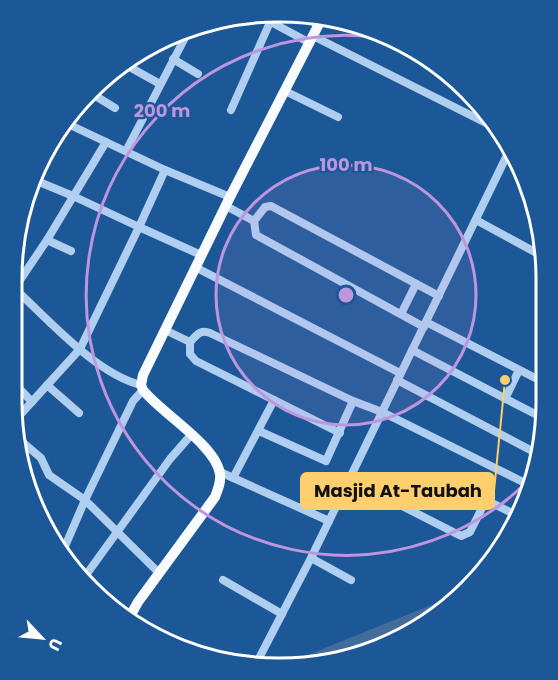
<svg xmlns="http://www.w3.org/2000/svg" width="558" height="680" viewBox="0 0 558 680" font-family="Poppins,sans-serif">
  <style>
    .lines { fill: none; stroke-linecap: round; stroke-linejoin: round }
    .river { stroke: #426c99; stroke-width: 15 }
    .minor { stroke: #b0cff0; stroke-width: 8 }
    .major { stroke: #f8fbff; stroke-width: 10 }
    .ring { fill: none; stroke: #bd96df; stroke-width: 3 }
    .rim { fill: none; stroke: #fff; stroke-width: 3 }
    .centre { fill: #bd96df; stroke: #1c5797; stroke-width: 3 }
    .ring-label { font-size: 18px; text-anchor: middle; font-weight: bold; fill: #bd96df; stroke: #1c5797; stroke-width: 4.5; stroke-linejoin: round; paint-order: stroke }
    .leader { fill: none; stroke: #ffcf6e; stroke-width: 2 }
    .callout-dot { fill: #ffcf6e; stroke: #1c5797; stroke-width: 2 }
    .callout { fill: #ffcf6e; stroke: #ffcf6e; stroke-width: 2 }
    .callout-label { font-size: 18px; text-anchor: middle; font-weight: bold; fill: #111 }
  </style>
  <rect width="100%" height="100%" fill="#1c5797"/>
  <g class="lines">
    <path class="river" d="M303,665L434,612"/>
    <g class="minor">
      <path d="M256,14L310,43"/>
      <path d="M313,36L492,126"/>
      <path d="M173,59L198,74"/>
      <path d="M126,65L160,84"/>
      <path d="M285,91L338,117"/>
      <path d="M89,92L115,108"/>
      <path d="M231,110L271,20"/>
      <path d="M68,124L165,170L230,197"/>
      <path d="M126,151L188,32"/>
      <path d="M165,170L139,227L201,255"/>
      <path d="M226,206L254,221L256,235L424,327"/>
      <path d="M476,220L544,257"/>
      <path d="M254,221L265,207L271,206L439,296"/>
      <path d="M47,240L71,251"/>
      <path d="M195,267L400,373"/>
      <path d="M14,288C48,319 96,374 141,385"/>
      <path d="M14,289L47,240L106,142"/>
      <path d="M401,314L416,284"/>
      <path d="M426,322L541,381"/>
      <path d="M165,330L190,342V354L196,361L340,433"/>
      <path d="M190,342C197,335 200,329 210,333L353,401L326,461L259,431"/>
      <path d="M412,350L539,416"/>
      <path d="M397,380L538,454"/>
      <path d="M47,385L79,413"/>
      <path d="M18,387L32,402"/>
      <path d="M505,399L519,370"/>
      <path d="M353,401L382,412L529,485"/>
      <path d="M19,416L80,349L139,227L73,196L32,179"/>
      <path d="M20,440L41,458L49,475L85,500L159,573"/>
      <path d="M220,472L329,521"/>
      <path d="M233,478L274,400"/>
      <path d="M349,479L461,536L470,532L486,500L514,514"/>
      <path d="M47,534L50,537"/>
      <path d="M63,551L85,500L133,401L143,390"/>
      <path d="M311,558L351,580"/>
      <path d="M86,575L170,459L191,435"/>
      <path d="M223,580L282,614"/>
      <path d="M255,666L311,558L510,149"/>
    </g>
    <path class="major" d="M128,620L138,602L215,497C218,489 221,483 220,474C216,445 161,413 143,390L141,385L143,375L230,197L321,20"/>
  </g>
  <circle cx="346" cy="295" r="130" fill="#bd96df" fill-opacity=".12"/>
  <g class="ring">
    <circle cx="346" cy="295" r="130"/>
    <path d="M535 474A260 260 0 1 1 384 38"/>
  </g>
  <path d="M0 0H558V680H0ZM278 22H280A256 256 0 0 1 536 278V402A256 256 0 0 1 280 658H278A256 256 0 0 1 22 402V278A256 256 0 0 1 278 22Z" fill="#1c5797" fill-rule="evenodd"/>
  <path class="rim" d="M278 22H280A256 256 0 0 1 536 278V402A256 256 0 0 1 280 658H278A256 256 0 0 1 22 402V278A256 256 0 0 1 278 22Z"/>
  <circle cx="346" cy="295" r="9" class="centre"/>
  <g class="ring-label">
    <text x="162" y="117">200 m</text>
    <text x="346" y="171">100 m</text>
  </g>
  <path class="leader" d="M505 380L494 491"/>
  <circle class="callout-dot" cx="505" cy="380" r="6"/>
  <rect class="callout" x="301" y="473" width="193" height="36" rx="6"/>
  <g class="callout-label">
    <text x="398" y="497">Masjid At-Taubah</text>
  </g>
  <g transform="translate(42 638) rotate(116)" stroke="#1c5797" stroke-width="4.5" paint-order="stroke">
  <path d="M0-4.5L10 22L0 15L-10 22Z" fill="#ffffff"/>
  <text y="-9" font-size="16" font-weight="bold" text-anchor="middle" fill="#ffffff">U</text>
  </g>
</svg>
